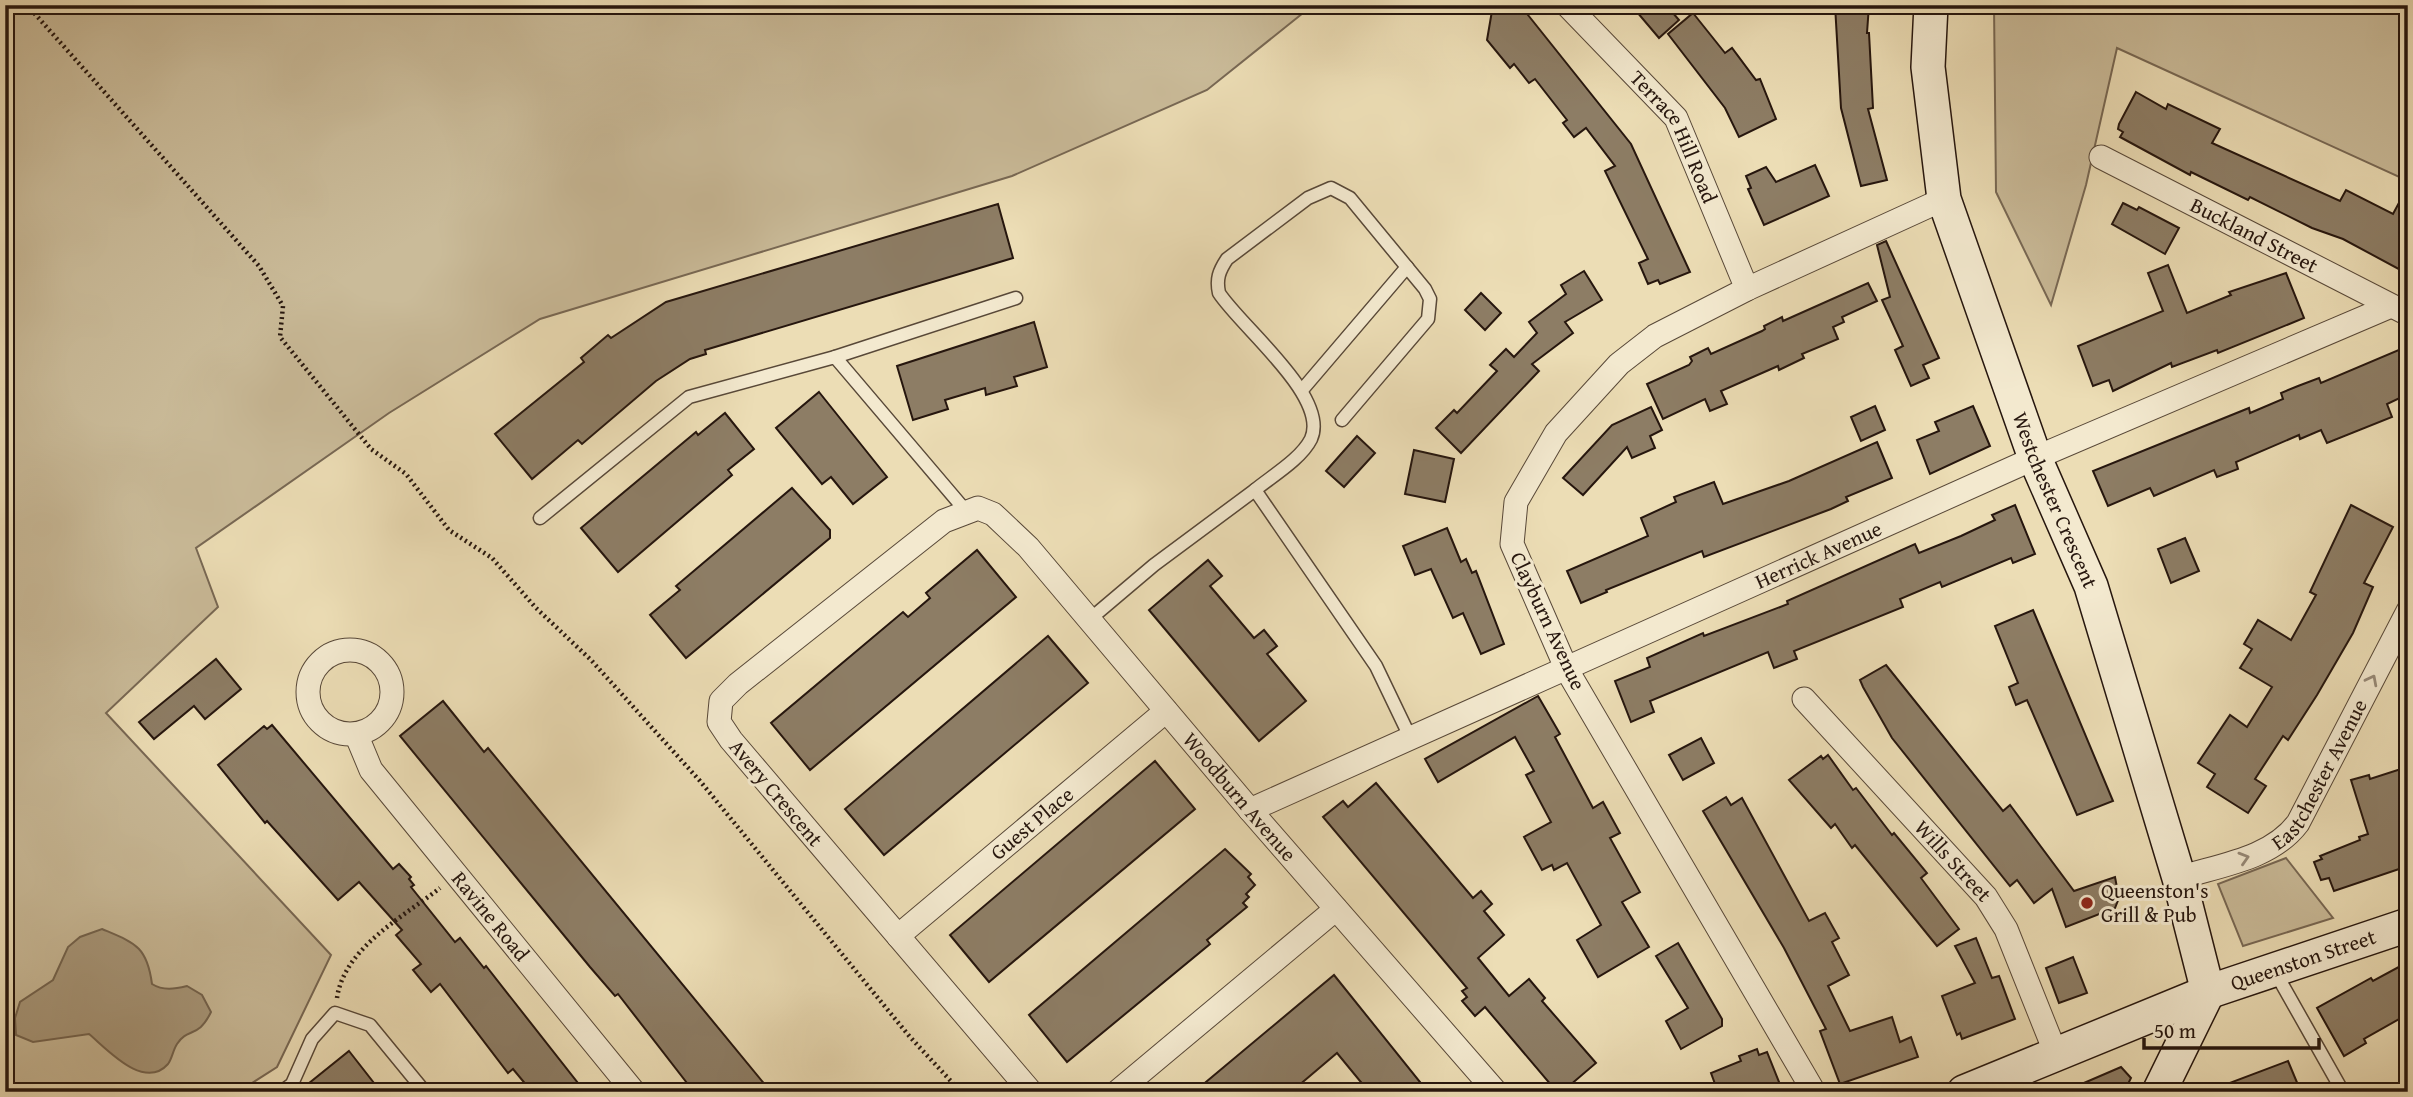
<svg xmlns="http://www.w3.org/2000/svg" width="2413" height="1097" viewBox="0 0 2413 1097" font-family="'Gentium Book Plus',serif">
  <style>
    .green { fill: #cabb99; stroke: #786854; stroke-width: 2 }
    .water { fill: #a9997c; stroke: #756550; stroke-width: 2 }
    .building { fill: #8d7d65; stroke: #26160e; stroke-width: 2 }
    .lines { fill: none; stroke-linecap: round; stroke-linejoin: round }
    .lane-casing { stroke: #584838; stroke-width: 15 }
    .street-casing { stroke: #584838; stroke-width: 25 }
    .secondary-casing { stroke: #26160e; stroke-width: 36 }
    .path { stroke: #26160e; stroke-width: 4.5; stroke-dasharray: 2 3.5; stroke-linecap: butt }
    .lane { stroke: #f3e9cf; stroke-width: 12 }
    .street { stroke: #f3e9cf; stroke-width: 23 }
    .secondary { stroke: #f3e9cf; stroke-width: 33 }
    .oneway { stroke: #978a78 }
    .poi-dot { fill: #8f2418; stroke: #f3e9cf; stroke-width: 2.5 }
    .labels { text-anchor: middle; stroke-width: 6; stroke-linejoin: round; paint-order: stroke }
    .street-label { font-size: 21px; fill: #26160e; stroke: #f3e9cf }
    .poi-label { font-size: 21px; fill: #26160e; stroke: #f3e9cf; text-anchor: start }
  </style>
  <rect width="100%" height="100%" fill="#ecddb5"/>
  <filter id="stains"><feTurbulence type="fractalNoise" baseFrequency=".00286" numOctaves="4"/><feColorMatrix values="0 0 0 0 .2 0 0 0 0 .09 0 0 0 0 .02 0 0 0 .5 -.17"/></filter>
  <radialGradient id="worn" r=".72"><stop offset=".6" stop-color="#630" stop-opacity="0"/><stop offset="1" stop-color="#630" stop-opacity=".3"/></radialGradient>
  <g class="green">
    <path d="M5,5H1313L1207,90L1012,176L540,319L389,413L196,548L218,607L106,713L331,955L277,1067L238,1092H5Z"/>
    <path d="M1994,5H2408V181L2117,48L2086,185L2051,305L1996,192Z"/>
    <path d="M2286,858L2333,918L2243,946L2218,884Z"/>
  </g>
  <path class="water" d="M102,929C135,943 147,946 152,984C163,991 175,989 187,986L202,995L211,1012C198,1039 188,1027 177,1044C173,1050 172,1059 168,1064C144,1091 107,1049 89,1034L33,1042L16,1035L15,1018L20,1002L53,980L68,947L80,937Z"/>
  <g class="building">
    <path d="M1493,5H1520L1631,144L1690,272L1660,284L1658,280L1648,284L1639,263L1648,259L1605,171L1615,166L1586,128L1574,137L1563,123L1567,120L1535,79L1529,83L1514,64L1510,68L1487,40Z"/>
    <path d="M1631,5H1666L1679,20L1659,38Z"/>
    <path d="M1835,5H1869L1867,33H1869L1873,108L1868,109L1887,180L1861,186L1841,108Z"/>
    <path d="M1693,13L1725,53L1732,48L1756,80L1760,79L1776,119L1739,137L1725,108L1668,34Z"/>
    <path d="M2136,92L2166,109L2168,104L2220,129L2212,143L2340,201L2346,190L2393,214L2408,186V274L2343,239L2312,228L2250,197L2248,200L2191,172L2190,175L2120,137L2123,132L2118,129L2119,124Z"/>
    <path d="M1815,165L1829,196L1764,225L1748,189L1751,188L1746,176L1766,167L1776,182Z"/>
    <path d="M2123,203L2137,210L2139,207L2179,228L2165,254L2112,224Z"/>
    <path d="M998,204L1013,258L705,350L706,354L690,359L656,381L582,444L578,440L532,479L495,434L584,362L581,358L608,335L611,338L666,302Z"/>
    <path d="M1886,241L1939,358L1923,365L1929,378L1911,386L1895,350L1903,346L1882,300L1890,297L1877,245Z"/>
    <path d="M2168,265L2187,313L2231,295L2229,292L2286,273L2304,318L2218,353L2217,350L2172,367L2171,363L2113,391L2109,380L2093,386L2078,346L2163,311L2148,273Z"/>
    <path d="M1584,271L1602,300L1565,322L1573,333L1532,364L1539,371L1461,453L1436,428L1454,410L1457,413L1497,371L1490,365L1506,349L1514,357L1537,333L1529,322L1566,294L1561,285Z"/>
    <path d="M1868,283L1877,301L1842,317L1844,322L1833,327L1838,339L1802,354L1804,358L1779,370L1778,366L1721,391L1727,404L1710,411L1705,399L1663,419L1647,384L1689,365L1692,361L1690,357L1708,348L1711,354L1762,331L1765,329L1764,326L1782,317L1783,321Z"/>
    <path d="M1481,293L1501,313L1485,330L1465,310Z"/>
    <path d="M1034,322L1047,367L1014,377L1017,386L986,395L985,388L945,400L948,409L913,420L897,366Z"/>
    <path d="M2401,349L2408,365V386L2401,389L2404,396L2387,404L2392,417L2327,443L2321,430L2300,439L2299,435L2236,462L2238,469L2217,477L2214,470L2154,496L2150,488L2108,506L2093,471L2249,408L2250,413L2283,399L2281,393L2298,386L2319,378L2321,383Z"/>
    <path d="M819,392L887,477L853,504L831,477L822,484L776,428Z"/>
    <path d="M1875,406L1885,430L1861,441L1851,417Z"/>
    <path d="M1973,406L1990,446L1930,474L1917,440L1939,431L1935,422Z"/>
    <path d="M1651,407L1662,430L1650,436L1655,448L1632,458L1627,447L1583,495L1563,478L1612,425Z"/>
    <path d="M725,413L754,449L728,470L732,475L618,572L581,528L696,432L698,435Z"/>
    <path d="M1357,436L1375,453L1344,487L1326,471Z"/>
    <path d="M1877,442L1892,478L1846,497L1848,501L1831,509L1704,557L1702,551L1606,590L1607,592L1581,603L1567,571L1648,536L1641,518L1676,502L1674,497L1714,482L1723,504L1789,481Z"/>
    <path d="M1414,450L1454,459L1445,502L1405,494Z"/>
    <path d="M792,488L830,530V538L686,658L650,615L680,590L676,586Z"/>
    <path d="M2015,505L2035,554L2013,563L2011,558L1942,587L1940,582L1900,599L1903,607L1794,651L1797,659L1774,668L1768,652L1650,701L1654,712L1631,722L1615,681L1650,667L1647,658L1703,633L1704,636L1788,604L1787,601L1915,544L1919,553L1961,536L1995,520L1992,515Z"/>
    <path d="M2351,505L2393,527L2364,583L2373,587L2353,633L2317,695L2288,740L2283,736L2255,779L2266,786L2248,813L2207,787L2215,774L2198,763L2230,715L2247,727L2272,687L2240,668L2252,649L2244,644L2258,620L2291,640L2316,595L2310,592Z"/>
    <path d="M1447,528L1461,562L1466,559L1472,573L1476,571L1504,644L1481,654L1463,613L1453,618L1431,569L1415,575L1403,546Z"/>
    <path d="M2185,538L2199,571L2171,583L2158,549Z"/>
    <path d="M977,550L1016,597L810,770L771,723L903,612L908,617L930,598L926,593Z"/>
    <path d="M1208,560L1222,576L1210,586L1254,638L1264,630L1277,646L1267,654L1306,701L1259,741L1149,610Z"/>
    <path d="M2033,610L2113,801L2077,815L2027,700L2016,705L2009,687L2018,683L1995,626Z"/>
    <path d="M1048,636L1088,683L884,855L845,809Z"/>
    <path d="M216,659L241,689L205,719L194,706L154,739L139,722Z"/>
    <path d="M1886,665L2003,811L2010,805L2074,891L2115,877L2119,898L2115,908L2066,927L2052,889L2034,903L2017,880L2010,886L1892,738L1863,687L1860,680Z"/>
    <path d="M1538,696L1560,734L1555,737L1593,808L1603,802L1620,833L1610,838L1640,892L1622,902L1649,947L1598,977L1577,940L1601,925L1567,863L1554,870L1552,865L1542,870L1524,837L1551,822L1526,775L1534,771L1515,737L1438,782L1425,759Z"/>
    <path d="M443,701L484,752L488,748L771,1092H694L618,994L615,996L590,967L400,736Z"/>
    <path d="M272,725L393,869L399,864L411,877L409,879L414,885L411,887L455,942L460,938L484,968L486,966L585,1092H532L513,1069L508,1073L440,984L431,992L413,970L421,964L396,935L402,930L359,882L338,900L267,821L265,823L218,765L264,726L267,729Z"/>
    <path d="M1701,738L1714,763L1683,780L1669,755Z"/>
    <path d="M1828,755L1853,790L1856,788L1892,835L1894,833L1927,873L1921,878L1959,929L1937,946L1855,845L1852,848L1835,824L1831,828L1789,780L1821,756L1823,759Z"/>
    <path d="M1155,761L1195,809L989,982L950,935Z"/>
    <path d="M2404,768L2408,778V866L2334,891L2329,878L2321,880L2314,862L2322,859L2320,856L2360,840L2359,837L2368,834L2351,780L2369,775L2370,779Z"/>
    <path d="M1376,783L1473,898L1481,891L1492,904L1484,911L1504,935L1478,958L1509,996L1529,979L1545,998L1542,1001L1596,1063L1562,1092H1557L1485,1007L1475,1016L1462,1001L1467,997L1462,991L1467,988L1323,817L1343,801L1348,807Z"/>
    <path d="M1726,797L1731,805L1742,798L1809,921L1825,913L1839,938L1832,942L1849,975L1828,986L1850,1031L1892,1017L1900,1042L1911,1037L1918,1057L1840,1084L1820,1031L1826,1029L1784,948L1703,811Z"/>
    <path d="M1225,849L1251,874L1248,877L1255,885L1246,894L1249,897L1243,903L1247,907L1207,940L1210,944L1067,1062L1029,1015Z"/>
    <path d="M1976,938L1992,978L1999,976L2015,1019L1962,1039L1960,1033L1957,1035L1942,996L1975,983L1955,946Z"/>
    <path d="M1678,943L1722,1019V1026L1681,1049L1666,1021L1688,1008L1656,956Z"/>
    <path d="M2073,957L2087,993L2059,1003L2046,968Z"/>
    <path d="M2408,962V1014L2364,1039L2366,1043L2344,1056L2317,1008L2371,978L2373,981Z"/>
    <path d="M1334,975L1428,1092H1369L1337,1053L1291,1092H1194Z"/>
    <path d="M1757,1049L1759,1055L1767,1052L1783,1092H1718L1711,1073L1741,1061L1739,1056Z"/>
    <path d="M349,1051L381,1092H298Z"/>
    <path d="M2288,1061L2301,1092H2212L2211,1090Z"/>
    <path d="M2121,1067L2131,1078L2124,1092H2063Z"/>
  </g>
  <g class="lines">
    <g class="lane-casing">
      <g id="lane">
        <path d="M835,357L1016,298"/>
        <path d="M1302,390L1407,267"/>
        <path d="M1255,490C1272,476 1301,459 1311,439C1330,397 1241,327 1219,293C1216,279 1219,271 1227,259L1308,198L1331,188L1350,198L1425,289L1430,299L1428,319L1342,420"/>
        <path d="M540,518L689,397L835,357L965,510"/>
        <path d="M1089,620L1154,565L1255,490L1376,666L1411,739"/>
        <path d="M2274,970L2343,1092"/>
        <path d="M281,1092L292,1084L312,1039L335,1013L370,1025L425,1092"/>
      </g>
    </g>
    <g class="street-casing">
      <g id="street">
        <path id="s1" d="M1567,5L1676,118L1747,289"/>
        <path id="s2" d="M2101,157L2408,314"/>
        <circle cx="350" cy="692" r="42"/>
        <path id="s3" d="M1804,699L1986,897L2006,929L2056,1054"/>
        <path id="s4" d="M356,734L371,770L634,1092"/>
        <path id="s5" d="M1250,810L2035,458L2391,306"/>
        <path id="s6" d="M2179,878C2220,865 2271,859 2298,823L2408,611"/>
        <path id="s7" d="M898,936L1166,711"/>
        <path id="s8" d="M1031,1092L731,740L719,722L721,701L738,684L944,521L978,508L993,514L1028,547L1250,810L1496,1092"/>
        <path d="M1117,1092L1336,909"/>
        <path d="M1814,1092L1567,670L1512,544L1516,502L1556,433L1619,364L1655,336L1747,289L1944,199"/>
      </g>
    </g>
    <g class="secondary-casing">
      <g id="secondary">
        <path id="s9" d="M1931,5L1928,67L1944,199L2035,458L2091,586L2179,878L2208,992"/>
        <path id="s10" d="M1964,1092L2208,992L2408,925"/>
        <path d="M2159,1092L2208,992"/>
      </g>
    </g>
    <g class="path">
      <path d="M27,5L259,266L283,306L280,337L371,449L406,474L449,530L492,558L536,608L591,660L700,781L910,1037L961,1092"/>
      <path d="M337,998C344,948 403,917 440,888"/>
    </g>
    <use href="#lane" class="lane"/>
    <use href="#street" class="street"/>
    <use href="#secondary" class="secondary"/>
  </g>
  <defs><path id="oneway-chevron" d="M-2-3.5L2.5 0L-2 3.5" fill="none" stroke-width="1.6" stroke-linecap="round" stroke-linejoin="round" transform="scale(1.75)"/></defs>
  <g class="oneway">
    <use href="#oneway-chevron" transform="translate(2372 680) rotate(-63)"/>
    <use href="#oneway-chevron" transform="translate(2244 858) rotate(-17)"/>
  </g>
  <circle class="poi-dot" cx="2087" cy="903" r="7"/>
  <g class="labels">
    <g class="street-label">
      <text dy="7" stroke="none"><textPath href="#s1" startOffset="172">Terrace Hill Road</textPath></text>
      <text dy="7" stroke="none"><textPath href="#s2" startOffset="172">Buckland Street</textPath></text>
      <text dy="7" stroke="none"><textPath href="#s9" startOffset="516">Westchester Crescent</textPath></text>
      <text dy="7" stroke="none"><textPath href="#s5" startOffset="623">Herrick Avenue</textPath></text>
      <text transform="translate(1548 621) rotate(65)" y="7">Clayburn Avenue</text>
      <text dy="7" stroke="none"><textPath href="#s6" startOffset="186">Eastchester Avenue</textPath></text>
      <text transform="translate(776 793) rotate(50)" y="7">Avery Crescent</text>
      <text dy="7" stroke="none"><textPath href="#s8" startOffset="1220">Woodburn Avenue</textPath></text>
      <text dy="7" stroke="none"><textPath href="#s7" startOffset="175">Guest Place</textPath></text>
      <text dy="7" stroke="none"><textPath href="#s3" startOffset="220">Wills Street</textPath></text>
      <text dy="7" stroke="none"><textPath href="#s4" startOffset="228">Ravine Road</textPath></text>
      <text dy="7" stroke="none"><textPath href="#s10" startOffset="364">Queenston Street</textPath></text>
    </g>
    <g class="poi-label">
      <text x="2101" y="898">Queenston's<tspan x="2101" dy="24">Grill &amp; Pub</tspan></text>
    </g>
  </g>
  <rect width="2413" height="1097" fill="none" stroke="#ecddb5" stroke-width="28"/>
  <rect x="7" y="7" width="2399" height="1083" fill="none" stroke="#26160e" stroke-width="3.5"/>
  <rect x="14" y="14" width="2385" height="1069" fill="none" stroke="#26160e" stroke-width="2"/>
  <path d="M2144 1038v10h175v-10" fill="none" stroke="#26160e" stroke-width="3.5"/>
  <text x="2154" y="1038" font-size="21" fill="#26160e" stroke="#f3e9cf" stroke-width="5" paint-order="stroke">50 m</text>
  <rect width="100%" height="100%" filter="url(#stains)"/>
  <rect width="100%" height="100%" fill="url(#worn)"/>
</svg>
